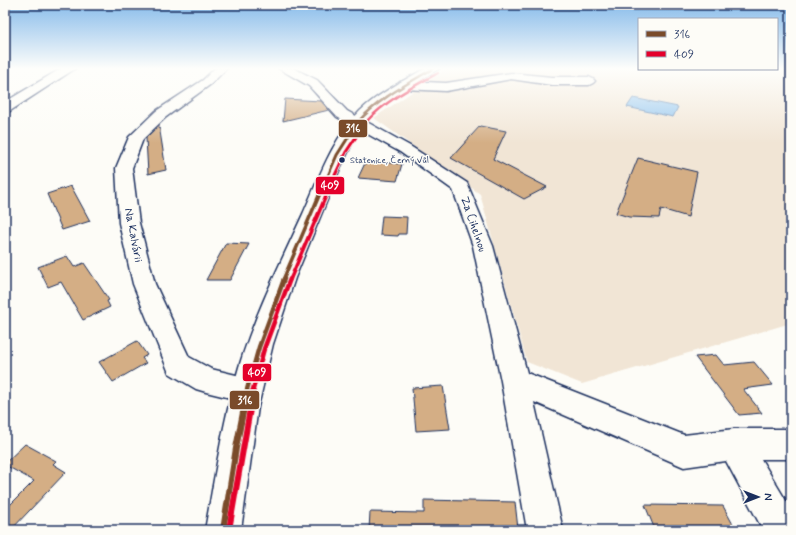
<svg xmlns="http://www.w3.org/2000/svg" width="796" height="535" viewBox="0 0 796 535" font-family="Mynerve,sans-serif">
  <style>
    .built { fill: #f1e5d5 }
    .water { fill: #91c4ee; stroke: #6288b4 }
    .building { fill: #d4ae85; stroke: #1b2f5e }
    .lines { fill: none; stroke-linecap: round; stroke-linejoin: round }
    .minor-casing { stroke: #1b2f5e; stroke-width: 3 }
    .major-casing { stroke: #1b2f5e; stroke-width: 3 }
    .minor { fill: #fdfcf7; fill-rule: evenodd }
    .major { fill: #fdfcf7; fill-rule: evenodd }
    .bus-1-far4-casing { stroke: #fdfcf7; stroke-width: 4 }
    .bus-1-far3-casing { stroke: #fdfcf7; stroke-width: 5 }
    .bus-1-far2-casing { stroke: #fdfcf7; stroke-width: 6 }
    .bus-1-far1-casing { stroke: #fdfcf7; stroke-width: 8 }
    .bus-1-casing { stroke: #fdfcf7; stroke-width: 9 }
    .bus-2-far4-casing { stroke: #fdfcf7; stroke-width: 4 }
    .bus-2-far3-casing { stroke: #fdfcf7; stroke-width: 5 }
    .bus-2-far2-casing { stroke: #fdfcf7; stroke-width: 6 }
    .bus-2-far1-casing { stroke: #fdfcf7; stroke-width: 8 }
    .bus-2-casing { stroke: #fdfcf7; stroke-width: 9 }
    .bus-1-far4 { stroke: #7a4b2a; stroke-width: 2.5 }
    .bus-1-far3 { stroke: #7a4b2a; stroke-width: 3 }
    .bus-1-far2 { stroke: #7a4b2a; stroke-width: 3.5 }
    .bus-1-far1 { stroke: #7a4b2a; stroke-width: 4.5 }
    .bus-1 { stroke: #7a4b2a; stroke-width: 6 }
    .bus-2-far4 { stroke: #e4002b; stroke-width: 2.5 }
    .bus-2-far3 { stroke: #e4002b; stroke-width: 3 }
    .bus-2-far2 { stroke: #e4002b; stroke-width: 3.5 }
    .bus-2-far1 { stroke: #e4002b; stroke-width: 4.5 }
    .bus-2 { stroke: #e4002b; stroke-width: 6 }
    .bus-dot { fill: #1b2f5e; stroke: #fdfcf7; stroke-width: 1.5 }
    .labels { text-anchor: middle; stroke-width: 3; stroke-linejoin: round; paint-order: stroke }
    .far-bus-label { font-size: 9px; fill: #1b2f5e; stroke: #fdfcf7; text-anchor: start }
    .street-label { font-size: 12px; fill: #1b2f5e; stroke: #fdfcf7 }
    .line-badge { stroke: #fdfcf7; stroke-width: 1.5 }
    .badge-label { font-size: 11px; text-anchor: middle; font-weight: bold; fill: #fff }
  </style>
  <rect width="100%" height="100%" fill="#fdfcf7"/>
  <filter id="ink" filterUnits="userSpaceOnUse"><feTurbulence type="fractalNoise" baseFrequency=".025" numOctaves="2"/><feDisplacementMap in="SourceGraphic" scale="8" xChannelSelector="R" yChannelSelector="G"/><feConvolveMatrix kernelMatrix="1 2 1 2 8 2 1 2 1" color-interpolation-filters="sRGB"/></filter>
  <g filter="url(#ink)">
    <path class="built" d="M447,68H791V323L582,384L527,362L480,194L374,118Z"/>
    <path class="water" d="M633,98L678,107L673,117L627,107Z"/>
    <g class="building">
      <path d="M285,99L321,101L329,110L283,121Z"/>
      <path d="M159,125L166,170L148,174L146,138Z"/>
      <path d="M480,126L506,131L493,159L547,187L524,199L451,158Z"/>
      <path d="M638,158L697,172L688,217L661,209L659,218L629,217L616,213Z"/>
      <path d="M366,161L402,164L397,181L358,178Z"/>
      <path d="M71,186L90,221L62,230L47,194Z"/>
      <path d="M382,216L407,217L406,234H399L398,236L380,235Z"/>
      <path d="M226,243L249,244L230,280H206Z"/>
      <path d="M67,256L74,267L84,263L109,300L107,301L110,307L83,320L61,282L48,287L38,267Z"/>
      <path d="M137,341L147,355L142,358L146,363L113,382L99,362Z"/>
      <path d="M716,355L724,365L754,362L773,385L743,389L762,413L739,415L695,357Z"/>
      <path d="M443,386L450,429L416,431L412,388Z"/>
      <path d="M25,444L56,461L53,464L66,472L11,530H5V510L34,481L5,465V463Z"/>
      <path d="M424,500L515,502L518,529L369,530L370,512L424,513Z"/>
      <path d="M645,505L723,506L736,530H655Z"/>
    </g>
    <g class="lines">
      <g class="minor-casing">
        <g id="minor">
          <path d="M62,68H76L10,111L5,112V102Z"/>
          <path d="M215,68H227L211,84L166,117L143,139L132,168L139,223L155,284L189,357L211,369L257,380L261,389L257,398L247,402L206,392L196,389L169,373L133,284L119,223L116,168L129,137L156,111L203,80Z"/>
          <path d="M278,68H293L317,80L347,111L410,146L467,183L493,246L527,373L684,435L734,429H791V459H761L791,509V530H763L726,461L684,467L534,402L563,530H527L501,381L473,246L453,190L400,152L337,117L309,86Z"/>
          <path d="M511,73L552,77H589L593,79L595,81L593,83L589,85H552L511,79L446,91L404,89L400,88L398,85L400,82L404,81L446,83Z"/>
        </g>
      </g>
      <g class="major-casing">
        <path id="major" d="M426,68H440L388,101L370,116L358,132L341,166L295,278L273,344L258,407L241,530H205C215,476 223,420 239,367C255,314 280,264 303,214C319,178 332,139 360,111C379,93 403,81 426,68Z"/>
      </g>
      <use href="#minor" class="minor"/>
      <use href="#major" class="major"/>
      <g class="bus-1-far4-casing">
        <path id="bus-1-far4" d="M357,123C378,99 407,84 434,68"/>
      </g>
      <g class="bus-1-far3-casing">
        <path id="bus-1-far3" d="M321,192L337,155L358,122"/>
      </g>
      <g class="bus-1-far2-casing">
        <path id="bus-1-far2" d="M283,280L321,191"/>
      </g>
      <g class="bus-1-far1-casing">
        <path id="bus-1-far1" d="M246,393L259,347L284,279"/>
      </g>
      <g class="bus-1-casing">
        <path id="bus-1" d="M223,530L236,448L247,392"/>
      </g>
      <g class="bus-2-far4-casing">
        <path id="bus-2-far4" d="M365,123C385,101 412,87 438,73"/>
      </g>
      <g class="bus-2-far3-casing">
        <path id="bus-2-far3" d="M327,192L346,152L366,122"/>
      </g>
      <g class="bus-2-far2-casing">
        <path id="bus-2-far2" d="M290,280L328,191"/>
      </g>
      <g class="bus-2-far1-casing">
        <path id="bus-2-far1" d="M252,393L264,349L290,279"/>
      </g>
      <g class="bus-2-casing">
        <path id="bus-2" d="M229,530L253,392"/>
      </g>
      <use href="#bus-1-far4" class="bus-1-far4"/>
      <use href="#bus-1-far3" class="bus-1-far3"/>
      <use href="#bus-1-far2" class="bus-1-far2"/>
      <use href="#bus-1-far1" class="bus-1-far1"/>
      <use href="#bus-1" class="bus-1"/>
      <use href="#bus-2-far4" class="bus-2-far4"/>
      <use href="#bus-2-far3" class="bus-2-far3"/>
      <use href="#bus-2-far2" class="bus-2-far2"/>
      <use href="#bus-2-far1" class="bus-2-far1"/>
      <use href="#bus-2" class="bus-2"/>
    </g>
  </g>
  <linearGradient id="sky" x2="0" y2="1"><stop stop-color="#85baea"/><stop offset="0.48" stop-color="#fefefb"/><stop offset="1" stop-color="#fefefb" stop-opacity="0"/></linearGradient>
  <rect width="796" height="143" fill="url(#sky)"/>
  <circle class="bus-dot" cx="342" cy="160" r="3.5"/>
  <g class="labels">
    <g class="far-bus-label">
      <text x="350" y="163">Statenice, Černý Vůl</text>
    </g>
    <g class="street-label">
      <text transform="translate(474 224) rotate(71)" y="4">Za Cihelnou</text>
      <text transform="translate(134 235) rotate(79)" y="4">Na Kalvárii</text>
    </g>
  </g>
  <g class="line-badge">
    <rect x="338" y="119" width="30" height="19" rx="4" fill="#7a4b2a"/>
    <rect x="315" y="176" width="30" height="19" rx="4" fill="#e4002b"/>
    <rect x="242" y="363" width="30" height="19" rx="4" fill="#e4002b"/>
    <rect x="229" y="390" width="31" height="20" rx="4" fill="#7a4b2a"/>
  </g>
  <g class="badge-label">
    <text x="353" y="132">316</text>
    <text x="330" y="189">409</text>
    <text x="257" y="376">409</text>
    <text x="245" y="404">316</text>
  </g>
  <rect width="796" height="535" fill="none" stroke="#fdfcf7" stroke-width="20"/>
  <rect x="10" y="10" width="776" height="515" fill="none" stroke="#1b2f5e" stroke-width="1.5" filter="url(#ink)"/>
  <rect x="638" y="18" width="140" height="52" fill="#fdfcf7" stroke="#a3aaba"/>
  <rect x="646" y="31" width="20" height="6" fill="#7a4b2a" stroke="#a3aaba"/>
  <text x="674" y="38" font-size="12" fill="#1b2f5e">316</text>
  <rect x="646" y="51" width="20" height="6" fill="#e4002b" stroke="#a3aaba"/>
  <text x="674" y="58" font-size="12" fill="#1b2f5e">409</text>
  <g transform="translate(758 497) rotate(90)" stroke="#fdfcf7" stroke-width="3" paint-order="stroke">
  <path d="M0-3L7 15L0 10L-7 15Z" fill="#1b2f5e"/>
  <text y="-6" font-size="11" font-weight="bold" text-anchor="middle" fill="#1b2f5e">N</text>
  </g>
</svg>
